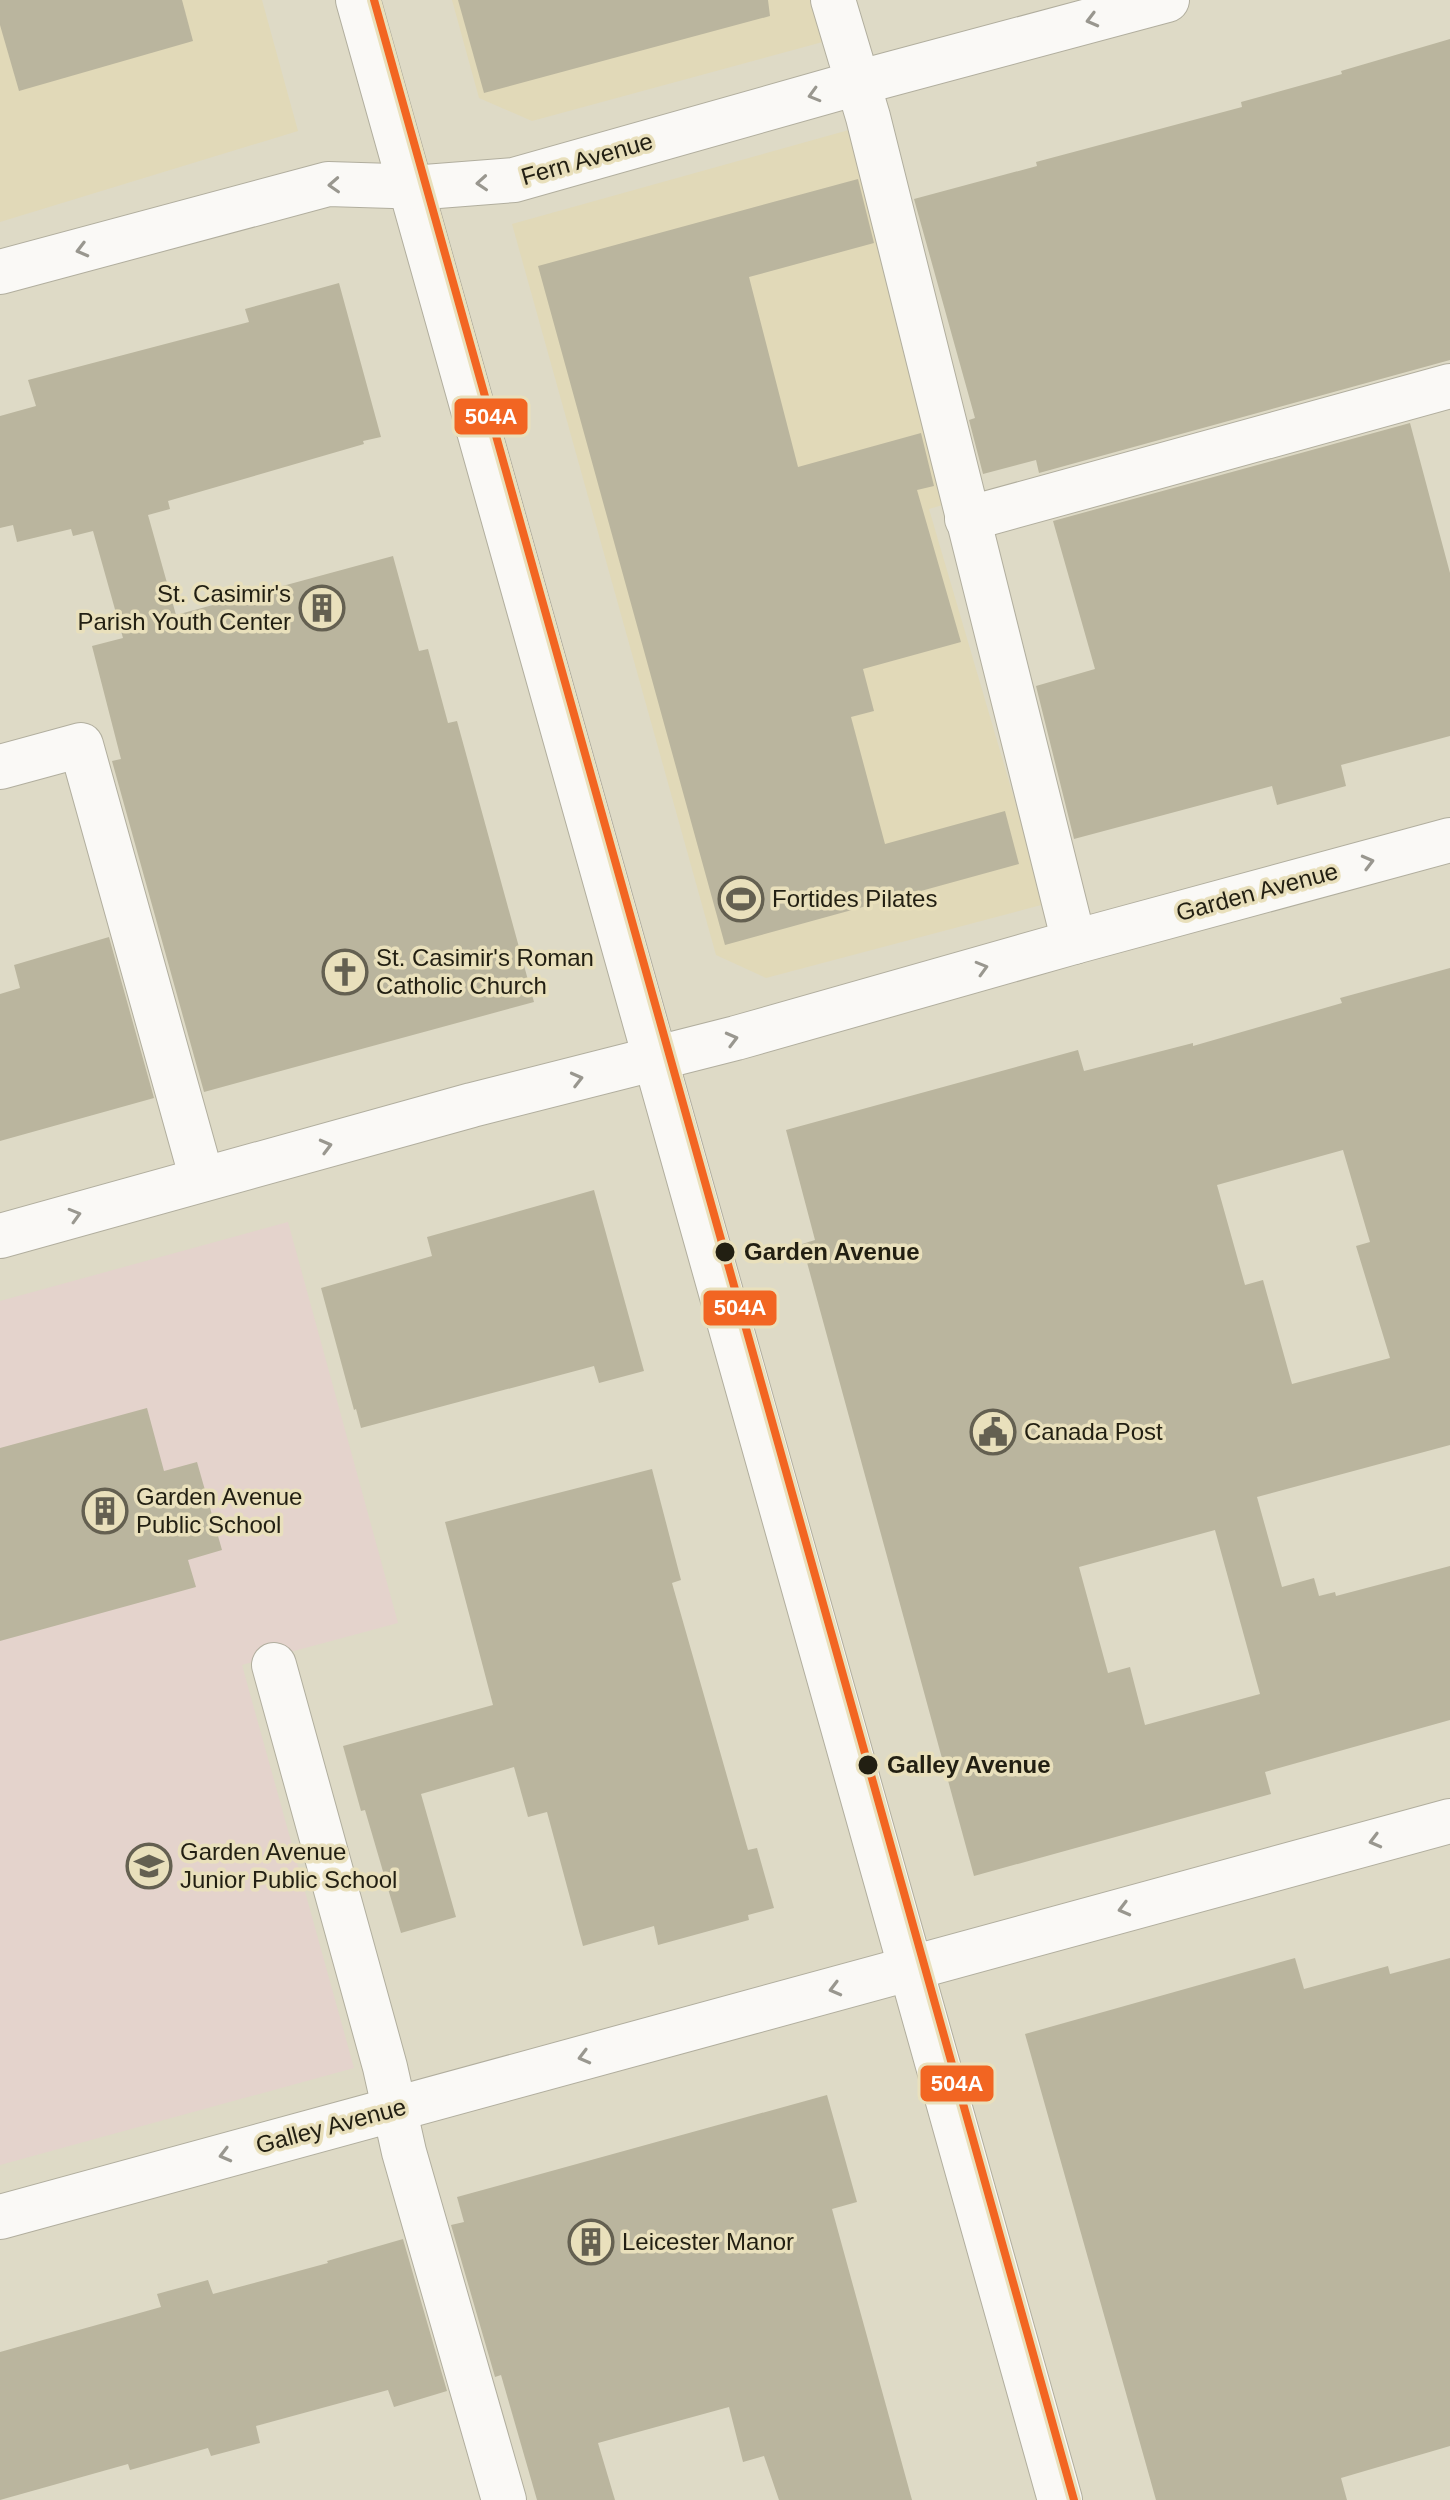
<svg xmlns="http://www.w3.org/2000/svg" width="1450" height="2500" viewBox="0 0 1450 2500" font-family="Helvetica,sans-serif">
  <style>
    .built { fill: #e1d9b8 }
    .education { fill: #e4d3cc }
    .building { fill: #bab59e; fill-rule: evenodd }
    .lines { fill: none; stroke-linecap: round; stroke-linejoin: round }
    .minor-casing { stroke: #b1ae9e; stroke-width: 46 }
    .minor { stroke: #faf9f6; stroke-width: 44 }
    .tram-1-casing { stroke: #e9e0bc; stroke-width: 14 }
    .tram-1 { stroke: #f26522; stroke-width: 8 }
    .oneway { stroke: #99978f }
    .stop-dot { fill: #221f12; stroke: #e9e0bc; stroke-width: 3 }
    .labels { text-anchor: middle; stroke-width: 7; stroke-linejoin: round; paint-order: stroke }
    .street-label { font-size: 24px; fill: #221f12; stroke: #e9e0bc }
    .poi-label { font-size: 24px; fill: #221f12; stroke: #e9e0bc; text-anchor: start }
    .stop-label { font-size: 24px; font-weight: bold; fill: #221f12; stroke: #e9e0bc; text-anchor: start }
    .line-badge { stroke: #e9e0bc; stroke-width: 3 }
    .badge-label { font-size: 22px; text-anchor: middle; font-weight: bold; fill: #fff }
  </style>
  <rect width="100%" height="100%" fill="#dedac6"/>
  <g class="built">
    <path d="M0,0H262L298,131L0,222Z"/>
    <path d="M452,0H820L830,40L532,121L479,98Z"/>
    <path d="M856,128L953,502L929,509L1045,904L766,978L716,955L512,224Z"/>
  </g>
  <path class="education" d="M288,1222L398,1623L242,1665L354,2068L0,2165V1301Z"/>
  <g class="building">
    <path d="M0,0H182L193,41L19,91L0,25Z"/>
    <path d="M458,0H768L770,16L484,93Z"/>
    <path d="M1450,39V360L1039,473L1036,460L983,474L969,420L975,418L914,199L1037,166L1036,162L1242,107L1241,102L1342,74L1341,71Z"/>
    <path d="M858,179L874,243L749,277L798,467L921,433L934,486L917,490L961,642L863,669L874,711L851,717L885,844L1005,811L1019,864L725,945L538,266Z"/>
    <path d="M339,283L381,437L363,441L364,444L168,501L170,509L148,515L176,615L393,556L419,651L428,649L448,723L457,721L534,1002L204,1092L112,761L121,759L92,646L123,638L93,531L73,536L71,529L17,542L13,525L0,528V416L36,406L28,380L249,322L245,309Z"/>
    <path d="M1410,423L1450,573V736L1341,765L1346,786L1277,805L1272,786L1074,839L1036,686L1095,669L1053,521Z"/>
    <path d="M109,937L154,1098L0,1141V994L20,988L14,965Z"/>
    <path d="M1450,968V1445L1257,1497L1282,1587L1314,1578L1319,1596L1335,1592L1336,1596L1450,1566V1720L1265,1772L1271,1794L974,1876L802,1244L815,1240L786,1130L1078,1050L1084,1071L1193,1043V1046L1342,1003L1340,998ZM1343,1150L1370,1242L1356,1246L1390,1358L1292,1384L1263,1280L1245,1285L1217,1185ZM1215,1530L1260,1694L1145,1725L1130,1667L1108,1673L1079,1567Z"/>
    <path d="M594,1190L644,1371L599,1383L594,1366L361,1428L356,1409L354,1410L321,1288L432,1256L427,1237Z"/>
    <path d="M147,1408L164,1471L197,1462L222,1550L188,1560L196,1587L0,1641V1448Z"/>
    <path d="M652,1469L681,1580L672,1583L748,1850L757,1848L774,1908L748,1915L749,1920L658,1945L654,1926L583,1946L547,1812L528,1817L514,1767L421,1794L456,1917L401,1933L365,1810L361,1811L343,1746L493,1705L445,1522Z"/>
    <path d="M1295,1958L1304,1989L1388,1966L1390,1974L1450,1958V2446L1341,2478L1347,2500H1156L1025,2034Z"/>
    <path d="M827,2095L857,2202L832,2209L912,2500H779L764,2456L743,2462L729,2407L598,2443L615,2500H537L501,2375L495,2377L451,2225L464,2222L457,2197Z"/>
    <path d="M403,2239L447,2391L394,2407L388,2390L256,2426L260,2443L211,2456L208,2448L130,2470L128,2464L0,2500V2352L161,2307L157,2294L208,2280L213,2294L328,2263L327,2261Z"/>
  </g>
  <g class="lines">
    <g class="minor-casing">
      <g id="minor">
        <path d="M358,0L1060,2500"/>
        <path d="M833,0L868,117L1074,942"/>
        <path d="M0,272L328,184L425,187L514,180L857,83L1167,0"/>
        <path d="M967,519L1450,386"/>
        <path d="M0,767L81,745L202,1179"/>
        <path d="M0,1236L472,1105L736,1038L1074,942L1450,840"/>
        <path d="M274,1665L385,2067L404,2152L504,2500"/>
        <path d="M0,2217L1450,1821"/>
      </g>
    </g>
    <use href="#minor" class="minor"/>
    <g class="tram-1-casing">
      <path id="tram-1" d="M374,0L1074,2500"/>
    </g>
    <use href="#tram-1" class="tram-1"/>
  </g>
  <defs><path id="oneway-chevron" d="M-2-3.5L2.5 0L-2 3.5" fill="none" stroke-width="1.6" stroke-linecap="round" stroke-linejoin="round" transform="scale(2)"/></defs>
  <g class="oneway">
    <use href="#oneway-chevron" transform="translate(1092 20) rotate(165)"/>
    <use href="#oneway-chevron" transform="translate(814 95) rotate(164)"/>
    <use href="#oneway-chevron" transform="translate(482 183) rotate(176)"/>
    <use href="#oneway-chevron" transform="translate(334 185) rotate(177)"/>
    <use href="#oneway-chevron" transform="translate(82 250) rotate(165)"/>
    <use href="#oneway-chevron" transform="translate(1368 862) rotate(-15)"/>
    <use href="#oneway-chevron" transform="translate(982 968) rotate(-16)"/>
    <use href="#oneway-chevron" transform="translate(732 1039) rotate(-15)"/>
    <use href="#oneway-chevron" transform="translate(577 1079) rotate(-14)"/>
    <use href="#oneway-chevron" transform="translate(326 1146) rotate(-15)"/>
    <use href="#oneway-chevron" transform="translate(75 1215) rotate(-16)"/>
    <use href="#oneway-chevron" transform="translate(1375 1841) rotate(165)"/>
    <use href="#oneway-chevron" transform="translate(1124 1909) rotate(165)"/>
    <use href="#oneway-chevron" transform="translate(835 1989) rotate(165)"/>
    <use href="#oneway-chevron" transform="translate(584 2057) rotate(165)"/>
    <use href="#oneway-chevron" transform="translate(225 2155) rotate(165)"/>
  </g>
  <defs>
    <g id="building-ring" transform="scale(2.3)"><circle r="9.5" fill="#e9e0bc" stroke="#646051" stroke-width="1.5"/><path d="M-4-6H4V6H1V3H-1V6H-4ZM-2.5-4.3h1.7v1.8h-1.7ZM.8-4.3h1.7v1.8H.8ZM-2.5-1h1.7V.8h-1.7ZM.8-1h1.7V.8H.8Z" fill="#646051"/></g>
    <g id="stadium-ring" transform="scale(2.3)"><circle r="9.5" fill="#e9e0bc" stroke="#646051" stroke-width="1.5"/><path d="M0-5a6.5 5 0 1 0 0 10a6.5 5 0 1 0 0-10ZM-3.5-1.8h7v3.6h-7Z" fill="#646051"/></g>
    <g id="church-ring" transform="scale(2.3)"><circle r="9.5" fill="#e9e0bc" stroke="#646051" stroke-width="1.5"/><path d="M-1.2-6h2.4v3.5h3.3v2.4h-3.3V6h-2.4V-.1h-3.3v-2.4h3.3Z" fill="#646051"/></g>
    <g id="civic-ring" transform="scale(2.3)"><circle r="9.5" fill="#e9e0bc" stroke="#646051" stroke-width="1.5"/><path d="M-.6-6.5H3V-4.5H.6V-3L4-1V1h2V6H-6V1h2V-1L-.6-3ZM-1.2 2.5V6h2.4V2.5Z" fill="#646051"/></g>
    <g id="school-ring" transform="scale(2.3)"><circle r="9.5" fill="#e9e0bc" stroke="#646051" stroke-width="1.5"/><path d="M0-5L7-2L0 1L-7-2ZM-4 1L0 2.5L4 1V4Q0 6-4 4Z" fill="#646051"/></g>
  </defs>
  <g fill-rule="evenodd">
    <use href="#building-ring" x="322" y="608"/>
    <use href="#stadium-ring" x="741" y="899"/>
    <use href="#church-ring" x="345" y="972"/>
    <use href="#civic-ring" x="993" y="1432"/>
    <use href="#building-ring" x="105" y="1511"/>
    <use href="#school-ring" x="149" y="1866"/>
    <use href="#building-ring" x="591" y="2242"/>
  </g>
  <g class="stop-dot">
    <circle cx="725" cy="1252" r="11"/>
    <circle cx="868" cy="1765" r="11"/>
  </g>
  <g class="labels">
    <g class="street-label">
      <text transform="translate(587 159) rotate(-16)" y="8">Fern Avenue</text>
      <text transform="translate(1257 892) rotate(-15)" y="8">Garden Avenue</text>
      <text transform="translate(331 2126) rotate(-15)" y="8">Galley Avenue</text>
    </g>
    <g class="poi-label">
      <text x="291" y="602" text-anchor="end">St. Casimir's<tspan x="291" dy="28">Parish Youth Center</tspan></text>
      <text x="772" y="907">Fortides Pilates</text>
      <text x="376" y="966">St. Casimir's Roman<tspan x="376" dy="28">Catholic Church</tspan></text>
      <text x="1024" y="1440">Canada Post</text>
      <text x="136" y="1505">Garden Avenue<tspan x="136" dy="28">Public School</tspan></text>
      <text x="180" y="1860">Garden Avenue<tspan x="180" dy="28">Junior Public School</tspan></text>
      <text x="622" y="2250">Leicester Manor</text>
    </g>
    <g class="stop-label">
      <text x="744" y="1260">Garden Avenue</text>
      <text x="887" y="1773">Galley Avenue</text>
    </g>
  </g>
  <g class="line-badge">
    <rect x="453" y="397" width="76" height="39" rx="8" fill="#f26522"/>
    <rect x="702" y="1289" width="76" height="38" rx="8" fill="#f26522"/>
    <rect x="919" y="2064" width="76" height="39" rx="8" fill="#f26522"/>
  </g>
  <g class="badge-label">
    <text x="491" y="424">504A</text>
    <text x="740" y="1315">504A</text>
    <text x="957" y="2091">504A</text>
  </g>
</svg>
